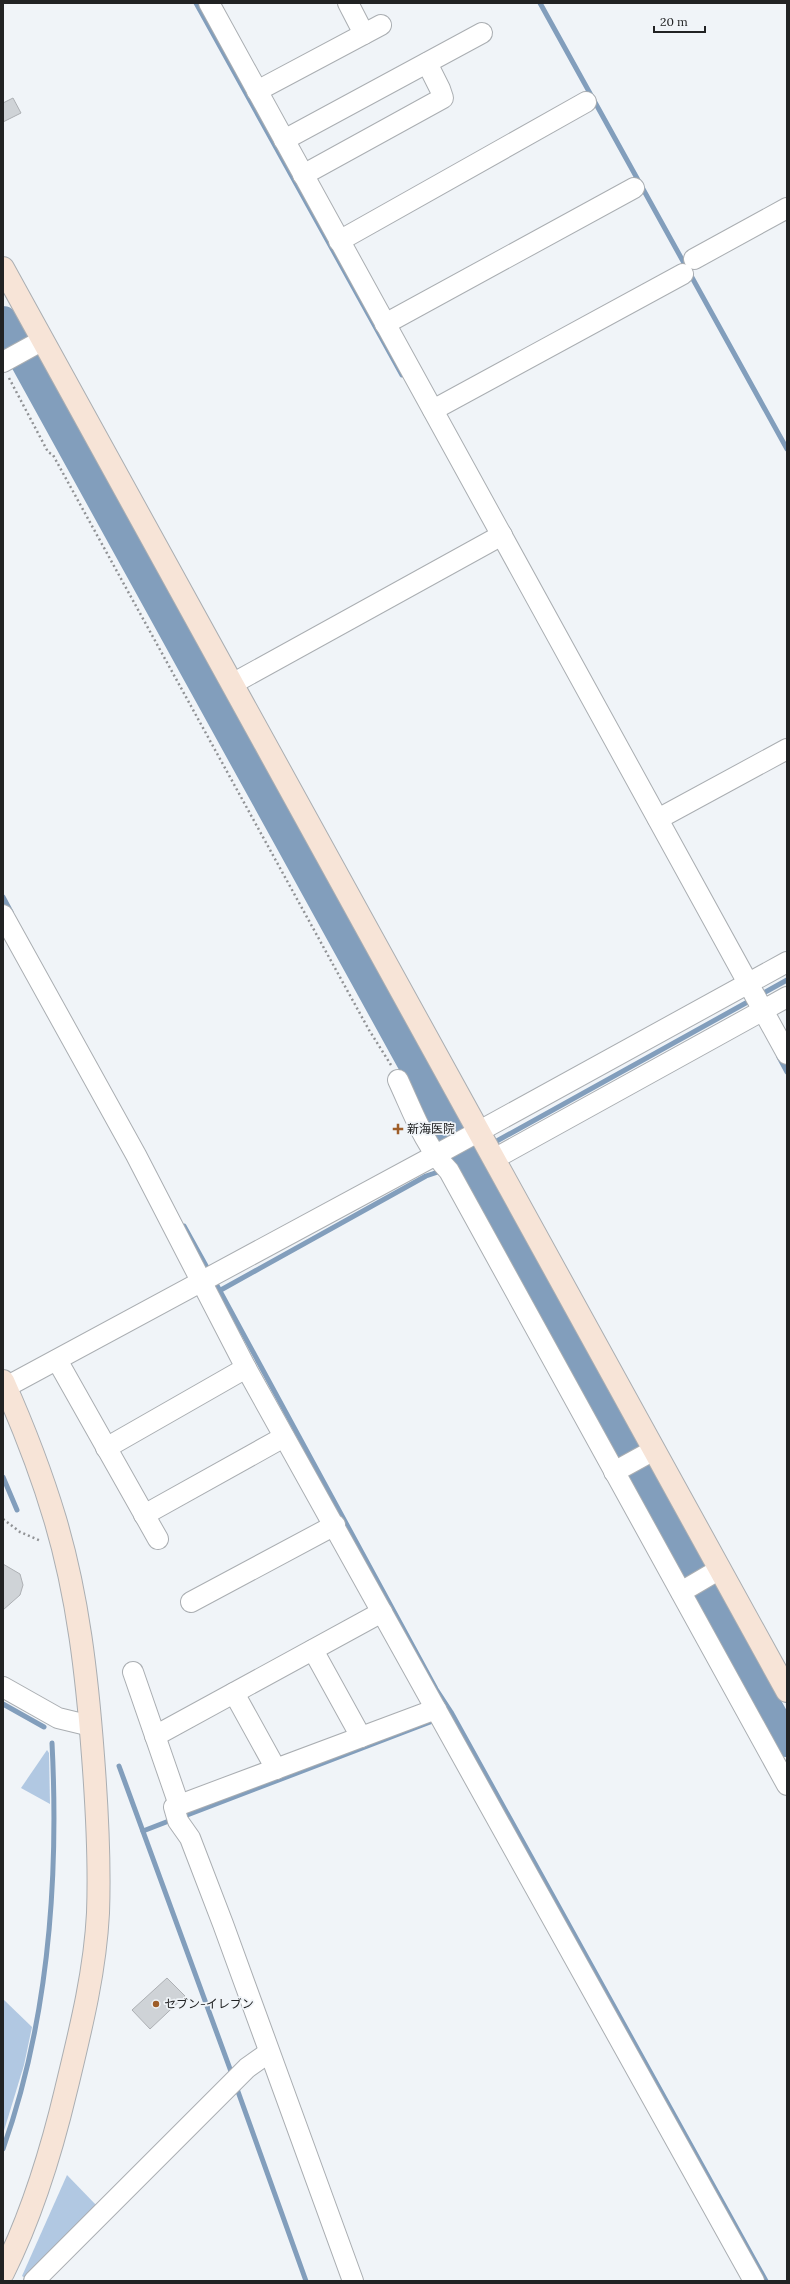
<svg xmlns="http://www.w3.org/2000/svg" width="790" height="2284" viewBox="0 0 790 2284" font-family="Lora,'Noto Sans JP',serif">
  <style>
    .green { fill: #b1c8e2 }
    .lines { fill: none; stroke-linecap: round; stroke-linejoin: round }
    .stream { stroke: #829ebc; stroke-width: 5 }
    .river { stroke: #829ebc; stroke-width: 30 }
    .building { fill: #cfd3d7; stroke: #adb0b4 }
    .street-casing { stroke: #aaaeb2; stroke-width: 22 }
    .secondary-casing { stroke: #aaaeb2; stroke-width: 24 }
    .path { stroke: #909295; stroke-width: 2.5; stroke-dasharray: 2 3; stroke-linecap: butt }
    .street { stroke: #fff; stroke-width: 20 }
    .secondary { stroke: #f7e4d7; stroke-width: 22 }
    .poi-dot { fill: #9e5d28; stroke: #f0f4f8; stroke-width: 1.5 }
    .labels { text-anchor: middle; stroke-width: 3.5; stroke-linejoin: round; paint-order: stroke }
    .poi-label { font-size: 12px; fill: #212223; stroke: #f0f4f8; text-anchor: start }
  </style>
  <rect width="100%" height="100%" fill="#f0f4f8"/>
  <g class="green">
    <path d="M47,1750L49,1753L50,1804L21,1788Z"/>
    <path d="M3,1999L32,2027L24,2065L3,2134Z"/>
    <path d="M67,2175L97,2206L25,2278L22,2276Z"/>
  </g>
  <g class="lines">
    <g class="stream">
      <path d="M196,3L402,375"/>
      <path d="M540,3L787,449"/>
      <path d="M3,897L11,912"/>
      <path d="M760,995L787,980"/>
      <path d="M779,1057L787,1072"/>
      <path d="M495,1142L753,999"/>
      <path d="M466,1161L475,1157"/>
      <path d="M453,1164L464,1158"/>
      <path d="M184,1226L210,1273"/>
      <path d="M214,1280L436,1689L451,1712L766,2281"/>
      <path d="M219,1291L426,1176L438,1172"/>
      <path d="M3,1477L17,1510"/>
      <path d="M3,1704L44,1727"/>
      <path d="M119,1766L233,2077"/>
      <path d="M182,1817L438,1719"/>
      <path d="M143,1831L174,1819"/>
      <path d="M236,2086L306,2281"/>
      <path d="M3,2149C49,2019 59,1880 52,1743"/>
    </g>
    <path class="river" d="M3,321L787,1742"/>
  </g>
  <g class="building">
    <path d="M13,98L21,113L3,122V103Z"/>
    <path d="M3,1564L20,1574L23,1585L20,1595L3,1610Z"/>
    <path d="M167,1978L185,1996L150,2029L132,2010Z"/>
  </g>
  <g class="lines">
    <g class="street-casing">
      <g id="street">
        <path d="M209,3L787,1054"/>
        <path d="M348,3L364,34"/>
        <path d="M257,91L381,25"/>
        <path d="M284,140L482,33"/>
        <path d="M303,175L443,98L440,89L427,63"/>
        <path d="M339,241L586,102"/>
        <path d="M694,259L787,208"/>
        <path d="M385,324L634,188"/>
        <path d="M3,362L43,340"/>
        <path d="M433,410L683,274"/>
        <path d="M232,684L502,535"/>
        <path d="M658,819L787,749"/>
        <path d="M3,915L136,1155L246,1368L754,2281"/>
        <path d="M398,1080C413,1112 424,1145 449,1171L787,1785"/>
        <path d="M494,1159L787,997"/>
        <path d="M57,1360L158,1539"/>
        <path d="M6,1387L434,1156L787,962"/>
        <path d="M106,1448L246,1368"/>
        <path d="M614,1472L654,1450"/>
        <path d="M144,1515L284,1437"/>
        <path d="M681,1592L720,1569"/>
        <path d="M191,1602L335,1525"/>
        <path d="M313,1650L361,1737"/>
        <path d="M133,1672L179,1805"/>
        <path d="M3,1687L58,1718L91,1726"/>
        <path d="M234,1693L276,1769"/>
        <path d="M155,1736L382,1612"/>
        <path d="M34,2281L247,2068L268,2053"/>
        <path d="M353,2281L223,1924L190,1838L178,1821L174,1807L436,1709"/>
      </g>
    </g>
    <g class="secondary-casing">
      <g id="secondary">
        <path d="M3,268L787,1691"/>
        <path d="M3,1381C23,1426 41,1472 55,1519C78,1596 87,1676 93,1756C97,1808 100,1860 98,1913C95,1973 80,2032 66,2090C51,2153 32,2215 3,2273"/>
      </g>
    </g>
    <g class="path">
      <path d="M9,378L48,452L53,455L369,1030L391,1065"/>
      <path d="M3,1519L20,1532L41,1541"/>
    </g>
    <use href="#street" class="street"/>
    <use href="#secondary" class="secondary"/>
  </g>
  <g class="poi-dot">
    <path d="M396 1123h4v4h4v4h-4v4h-4v-4h-4v-4h4z"/>
    <circle cx="156" cy="2004" r="4"/>
  </g>
  <g class="labels">
    <g class="poi-label">
      <text x="407" y="1133">新海医院</text>
      <text x="164" y="2008">セブン-イレブン</text>
    </g>
  </g>
  <rect width="790" height="2284" fill="none" stroke="#212223" stroke-width="8"/>
  <path d="M654 26v6h51v-6" fill="none" stroke="#212223" stroke-width="2"/>
  <text x="660" y="26" font-size="12" fill="#212223" stroke="#f0f4f8" stroke-width="3" paint-order="stroke">20 m</text>
</svg>
